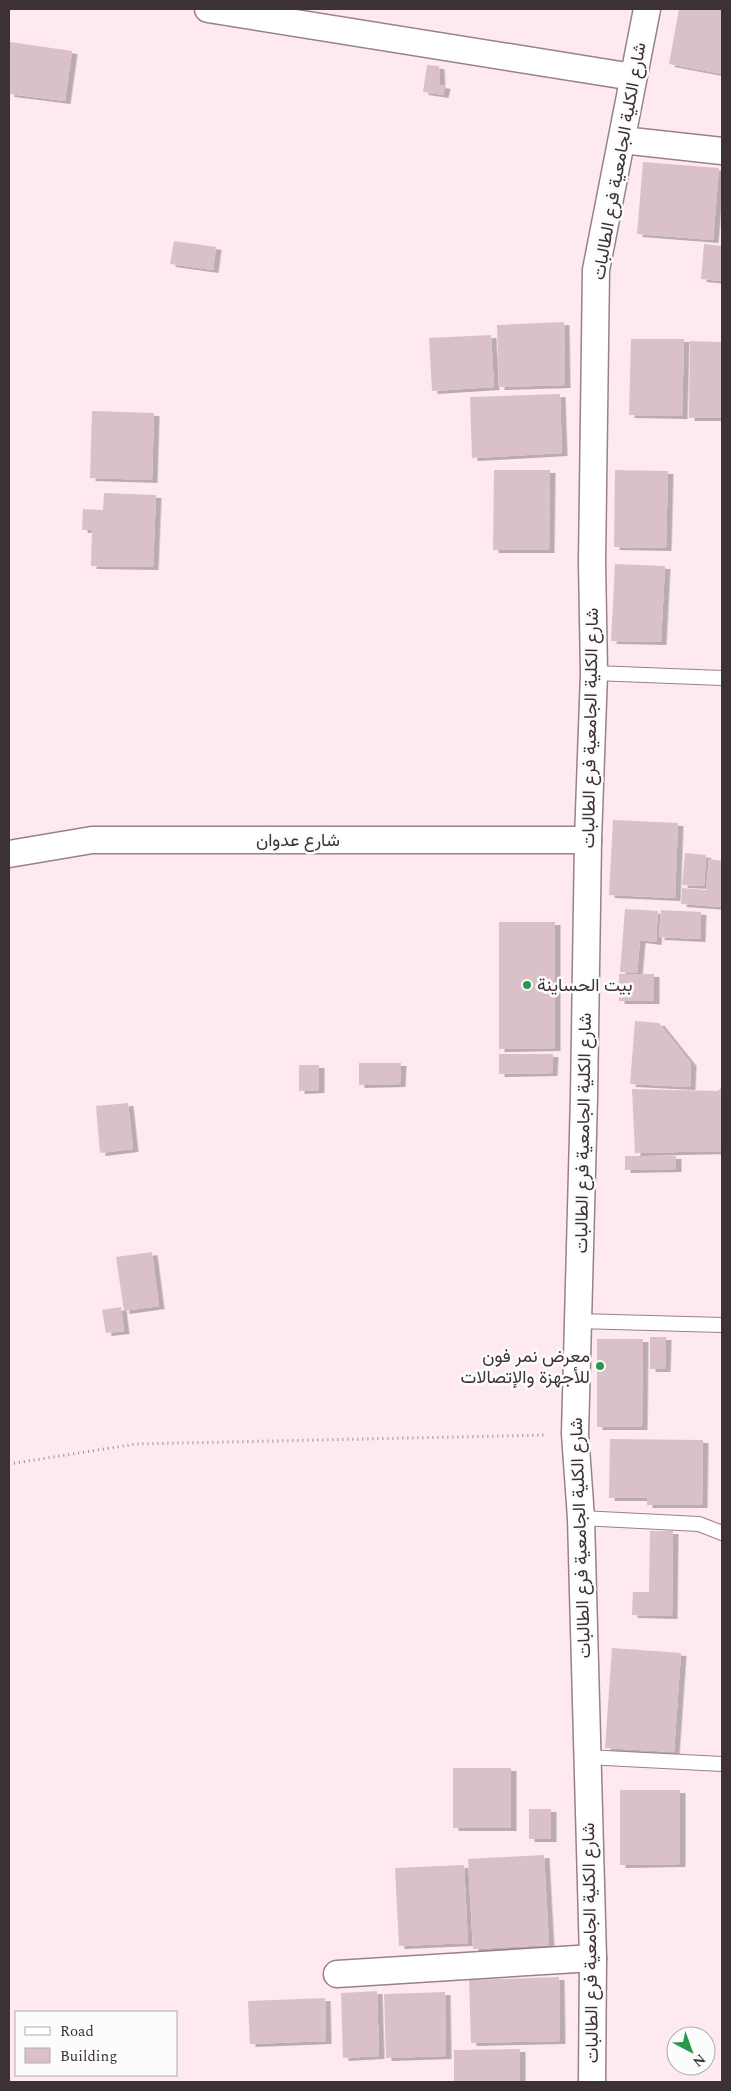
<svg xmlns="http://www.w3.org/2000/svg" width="731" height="2091" viewBox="0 0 731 2091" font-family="Spectral,Vazirmatn,serif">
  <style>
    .building { fill: #dac1c8; filter: url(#shadow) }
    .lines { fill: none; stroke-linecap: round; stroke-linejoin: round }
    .service-casing { stroke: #988287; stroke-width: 16 }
    .minor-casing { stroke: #988287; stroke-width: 29 }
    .path { stroke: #9c8d91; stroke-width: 3; stroke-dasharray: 1 4; stroke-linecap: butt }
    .service { stroke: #fff; stroke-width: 14 }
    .minor { stroke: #fff; stroke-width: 26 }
    .poi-dot { fill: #2a964e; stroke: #fcfcfc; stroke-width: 2 }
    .labels { text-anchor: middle; stroke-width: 5; stroke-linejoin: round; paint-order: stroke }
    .street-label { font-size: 18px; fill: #3c3235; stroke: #fcfcfc }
    .poi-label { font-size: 18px; fill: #3c3235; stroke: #fcfcfc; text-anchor: start }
  </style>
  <defs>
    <filter id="shadow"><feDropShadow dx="5.5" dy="3" stdDeviation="0" flood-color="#0004"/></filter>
  </defs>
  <rect width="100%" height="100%" fill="#fde9ee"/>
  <g class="building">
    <path d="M679,9H722V74L669,64Z"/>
    <path d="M10,42L72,51L65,101L9,94Z"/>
    <path d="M427,65L439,66L440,85L445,86L443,95L423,92Z"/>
    <path d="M643,162L719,168L713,240L637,234Z"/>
    <path d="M174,241L216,247L213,270L170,264Z"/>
    <path d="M704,244L722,246V281L701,279Z"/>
    <path d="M564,322L565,385L499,387L497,325Z"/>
    <path d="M491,335L494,387L432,391L429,338Z"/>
    <path d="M631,339H684L682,416L629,415Z"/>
    <path d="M690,341L722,342V418H689Z"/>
    <path d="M560,394L562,453L472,458L470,397Z"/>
    <path d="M92,411L154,413L152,480L90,478Z"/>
    <path d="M494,470H550L549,550H493Z"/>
    <path d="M615,470L668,471L666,548L614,547Z"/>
    <path d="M104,493L156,495L153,567L91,566L92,530H82L83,509L103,510Z"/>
    <path d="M615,564L665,566L661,642L611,641Z"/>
    <path d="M613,820L678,823L675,898L609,895Z"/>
    <path d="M685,853L706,855L704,886L682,885Z"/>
    <path d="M709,859L722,861V907L681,904L682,888L706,890Z"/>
    <path d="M625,909L658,911L656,942L640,940L637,973L620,972Z"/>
    <path d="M661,910L701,912L700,939L659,937Z"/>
    <path d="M499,922H555V1048L499,1049Z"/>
    <rect x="619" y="974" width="35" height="27"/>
    <path d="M635,1021L659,1023L691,1063L690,1087L630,1084Z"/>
    <path d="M499,1054H553L552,1073L499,1074Z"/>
    <path d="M359,1063H401L400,1084L359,1085Z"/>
    <path d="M299,1065H319V1090L299,1091Z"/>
    <path d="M722,1087V1151L635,1153L632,1089L718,1091Z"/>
    <path d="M128,1103L133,1149L100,1153L96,1106Z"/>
    <path d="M625,1156H676V1169L625,1170Z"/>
    <path d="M152,1252L159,1306L124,1311L116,1257Z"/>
    <path d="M121,1307L124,1331L106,1333L102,1310Z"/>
    <path d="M650,1337H666L665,1369H650Z"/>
    <path d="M597,1339H643L642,1427H597Z"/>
    <path d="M610,1439L703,1440L702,1505H647V1498H609Z"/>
    <path d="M650,1531H673L672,1616L632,1615L633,1592H649Z"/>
    <path d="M612,1648L681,1653L674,1752L605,1748Z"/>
    <rect x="453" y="1768" width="58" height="60"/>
    <path d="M620,1790H680V1864L620,1865Z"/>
    <rect x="529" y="1809" width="22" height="30"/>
    <path d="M544,1855L549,1945L473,1949L468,1859Z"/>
    <path d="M464,1865L468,1943L399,1946L395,1868Z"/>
    <path d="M559,1977L560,2041L471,2043L469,1980Z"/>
    <path d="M377,1991L379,2056L343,2058L341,1993Z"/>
    <path d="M445,1992L446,2056L386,2058L384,1994Z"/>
    <path d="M325,1998L326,2041L250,2044L248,2001Z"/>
    <path d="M520,2049V2082H454V2050Z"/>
  </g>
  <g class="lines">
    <g class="service-casing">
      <g id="service">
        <path d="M594,673L722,678"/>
        <path d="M578,1321L722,1325"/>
        <path d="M581,1518L699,1524L722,1533"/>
        <path d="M586,1757L722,1764"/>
      </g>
    </g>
    <g class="minor-casing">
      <g id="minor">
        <path d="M208,9L633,77"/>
        <path d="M622,140L722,151"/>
        <path d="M9,854L92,840H588"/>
        <path d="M337,1974L593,1958"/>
        <path d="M592,2082L593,1958L581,1518L575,1434L584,1097L588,840L594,673L592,562L596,270L647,9"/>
      </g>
    </g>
    <path class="path" d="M9,1464L136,1444L547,1435"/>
    <use href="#service" class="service"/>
    <use href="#minor" class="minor"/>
  </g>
  <g class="poi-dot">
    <circle cx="527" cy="985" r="5"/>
    <circle cx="600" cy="1366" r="5"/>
  </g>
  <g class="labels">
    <g class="street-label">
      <text transform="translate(619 161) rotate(-80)" y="6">شارع الكلية الجامعية فرع الطالبات</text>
      <text transform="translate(590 728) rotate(-89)" y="6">شارع الكلية الجامعية فرع الطالبات</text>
      <text x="298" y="846">شارع عدوان</text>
      <text transform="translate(583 1133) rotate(-89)" y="6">شارع الكلية الجامعية فرع الطالبات</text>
      <text transform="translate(580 1538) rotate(-92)" y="6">شارع الكلية الجامعية فرع الطالبات</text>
      <text transform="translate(590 1943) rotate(-91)" y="6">شارع الكلية الجامعية فرع الطالبات</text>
    </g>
    <g class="poi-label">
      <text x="537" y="991">بيت الحساينة</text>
      <text x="590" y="1362" text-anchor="end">معرض نمر فون<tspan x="590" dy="21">للأجهزة والإتصالات</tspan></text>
    </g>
  </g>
  <rect width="731" height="2091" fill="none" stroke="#3c3235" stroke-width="20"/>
  <rect x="15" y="2011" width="162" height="65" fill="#fcfcfc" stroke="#afabac"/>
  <rect x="25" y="2027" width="25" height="8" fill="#ffffff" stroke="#afabac"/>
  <text x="60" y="2036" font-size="15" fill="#3c3235">Road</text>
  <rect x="25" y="2048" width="25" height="15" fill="#dac1c8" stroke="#afabac"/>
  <text x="60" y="2061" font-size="15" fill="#3c3235">Building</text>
  <g transform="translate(691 2051) rotate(139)"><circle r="24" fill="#fcfcfc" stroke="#afabac"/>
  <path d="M0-4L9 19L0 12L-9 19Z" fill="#2a964e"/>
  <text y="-8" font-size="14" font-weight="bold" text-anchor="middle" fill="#3c3235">N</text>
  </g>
</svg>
